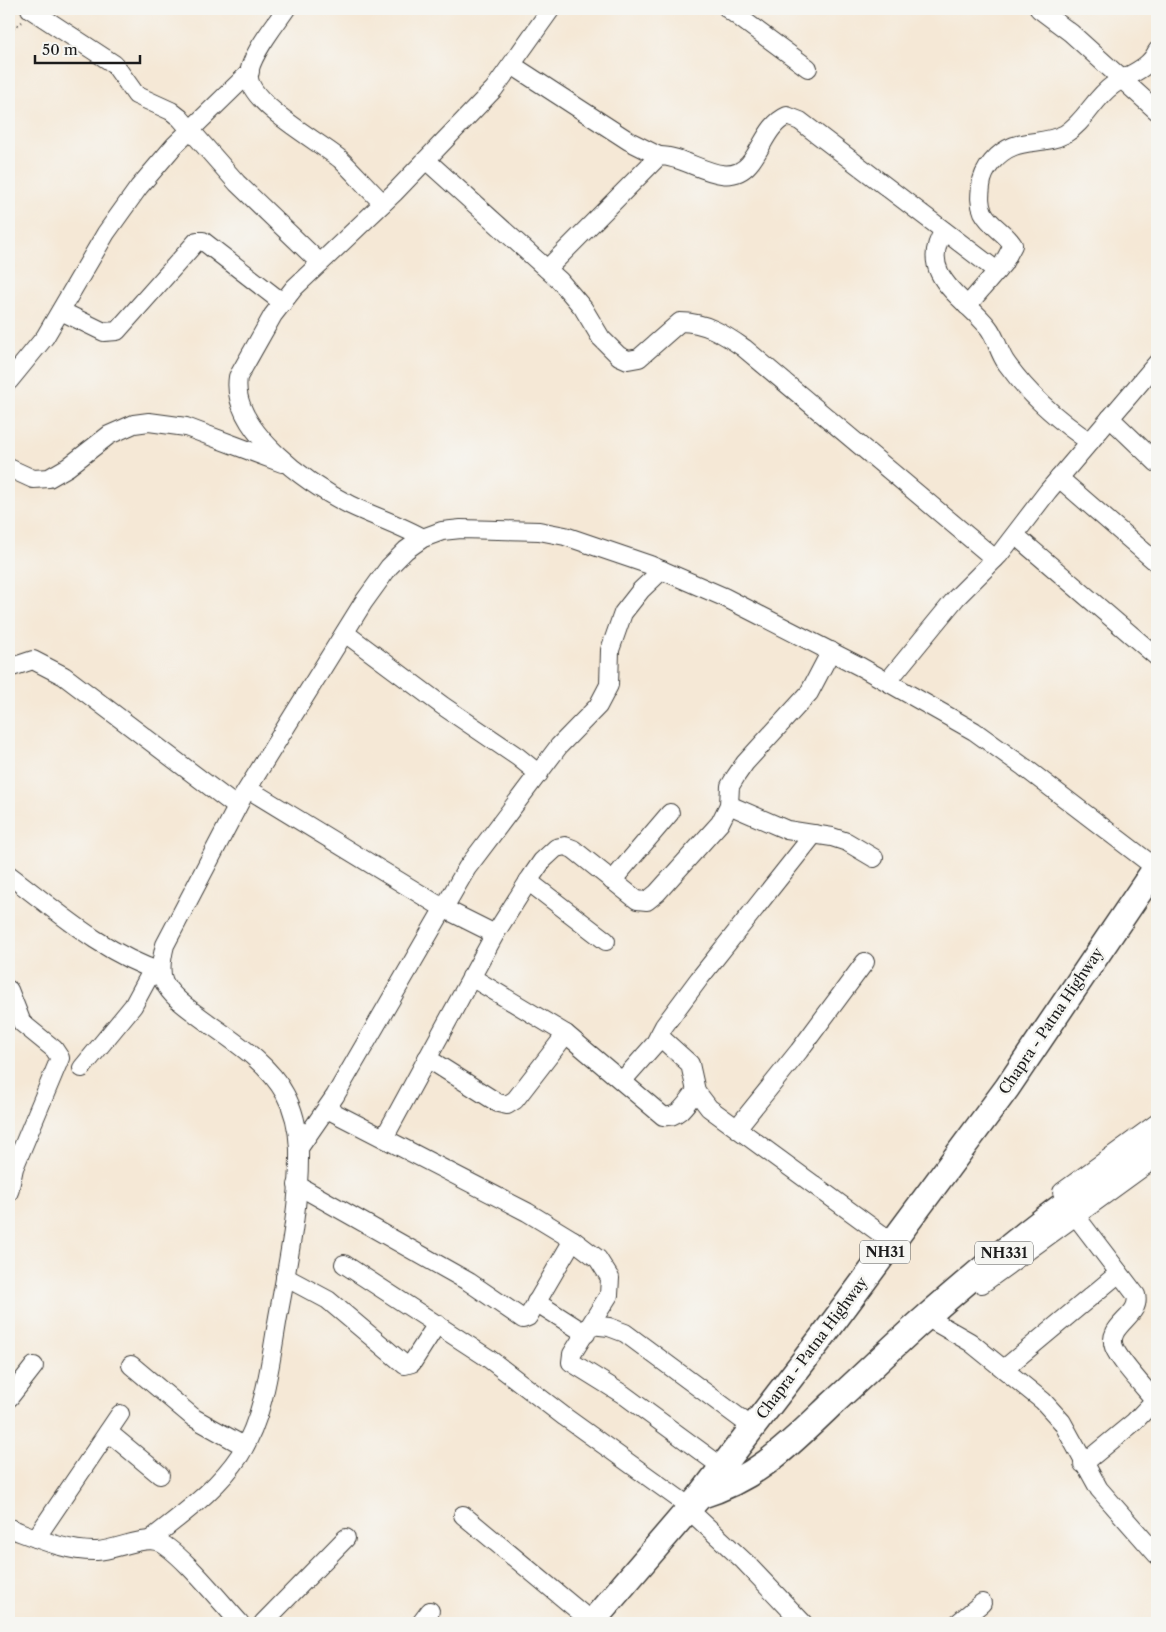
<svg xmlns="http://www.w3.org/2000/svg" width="1166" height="1632" viewBox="0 0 1166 1632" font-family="'Libre Caslon Text',serif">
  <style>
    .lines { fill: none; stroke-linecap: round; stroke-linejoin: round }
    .minor-casing { stroke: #3d3b38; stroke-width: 20 }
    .highway-casing { stroke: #3d3b38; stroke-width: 28 }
    .path { stroke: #3d3b38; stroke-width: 2.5; stroke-dasharray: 1 4; stroke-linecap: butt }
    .minor { stroke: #fff; stroke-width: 18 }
    .highway { stroke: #fff; stroke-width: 25 }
    .labels { text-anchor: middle; stroke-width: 5; stroke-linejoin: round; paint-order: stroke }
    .shield { fill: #f6f6f2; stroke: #5d5d5c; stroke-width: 1 }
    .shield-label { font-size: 14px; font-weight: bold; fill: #1c1c1c }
    .street-label { font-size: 15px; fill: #1c1c1c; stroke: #f6f6f2 }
  </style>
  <rect width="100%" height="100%" fill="#f6f6f2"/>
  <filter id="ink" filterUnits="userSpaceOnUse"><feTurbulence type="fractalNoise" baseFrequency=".02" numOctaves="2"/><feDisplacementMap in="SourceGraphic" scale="10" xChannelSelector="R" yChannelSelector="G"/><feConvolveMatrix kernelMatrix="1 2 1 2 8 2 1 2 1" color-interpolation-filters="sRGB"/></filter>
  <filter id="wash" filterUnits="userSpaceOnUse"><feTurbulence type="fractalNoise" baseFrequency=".0096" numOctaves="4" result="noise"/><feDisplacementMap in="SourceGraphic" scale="20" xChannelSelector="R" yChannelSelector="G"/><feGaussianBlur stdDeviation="1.12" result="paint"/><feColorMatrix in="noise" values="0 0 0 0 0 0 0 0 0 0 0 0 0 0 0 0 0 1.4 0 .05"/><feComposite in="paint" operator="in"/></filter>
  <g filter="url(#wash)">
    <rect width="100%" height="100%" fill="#f5e8d6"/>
  </g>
  <g filter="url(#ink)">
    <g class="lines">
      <g class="minor-casing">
        <g id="minor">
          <path d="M30,9L114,64L136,95L171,111L180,118L237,183L320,263"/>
          <path d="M286,9C276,24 246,60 249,79C254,106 319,142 340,159C355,173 368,189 383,203"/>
          <path d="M728,9L808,68"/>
          <path d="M1039,9L1071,33L1157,111"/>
          <path d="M512,65L629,141L659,156"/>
          <path d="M426,160L560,281L583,308L601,338L619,356L628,360L639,358L680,322C705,322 724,334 744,348L995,559"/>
          <path d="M944,231C916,274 964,297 988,327C997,338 998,352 1007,364C1029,395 1059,421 1090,442"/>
          <path d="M547,269L659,156C688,155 725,192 749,164C762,149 768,124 787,116L800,121L997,271"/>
          <path d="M967,306L1003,264L1013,245C1005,232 990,226 983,212C979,203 980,195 981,186C982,176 986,169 992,162C1016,134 1039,148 1065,134C1085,122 1094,98 1113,85C1128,74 1148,70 1157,51"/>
          <path d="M61,311L104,332L117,331L197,241H203L283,303"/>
          <path d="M9,381L45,337L106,233L139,187L174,146L250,72"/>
          <path d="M1110,418L1157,463"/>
          <path d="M9,468L33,479L49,478L68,467L109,435L134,424L149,422L186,427L282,463"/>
          <path d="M1059,478L1157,563"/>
          <path d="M1015,535L1157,657"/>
          <path d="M423,538C400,525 375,517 350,505C308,484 230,430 238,377L273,315L294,288L394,193L494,89L551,9"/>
          <path d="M345,633L443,706L518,757L539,774"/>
          <path d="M9,668L33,660L64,676L237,807"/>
          <path d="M888,681L956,598L999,555L1048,491L1157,363"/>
          <path d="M248,789L443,908L495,934"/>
          <path d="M729,805L787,830L832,837L847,842L874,858"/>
          <path d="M9,875C57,911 103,953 161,972"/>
          <path d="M528,881L606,941"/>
          <path d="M612,881L670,813"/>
          <path d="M471,977L566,1034L663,1116C679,1119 687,1102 696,1091"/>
          <path d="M9,990L22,1023L54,1049L60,1058L14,1168L9,1192"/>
          <path d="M659,1036L690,1064L696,1091L709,1108L892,1242"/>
          <path d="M427,1058L498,1103L507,1105L515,1100L566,1034"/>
          <path d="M82,1068L133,1006L153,969"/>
          <path d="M623,1080L654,1045L664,1026L699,979L814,834"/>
          <path d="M327,1109L527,1212L573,1240L598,1259L610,1278L609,1295L572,1354L571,1362L624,1395L722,1467"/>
          <path d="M737,1128L799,1051L865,962"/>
          <path d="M384,1138L495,934L531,877L542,861L556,848L565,846L573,849L637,900L647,901L657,893L720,823L729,805L730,786L736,776L745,763L809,693L831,651"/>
          <path d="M299,1148L335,1096L467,868L559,746L598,706L609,685L610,650L623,613L641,590L662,570"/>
          <path d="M297,1185L469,1282L523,1319L528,1317L573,1240"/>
          <path d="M1062,1192L1157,1123"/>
          <path d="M1075,1215L1136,1295C1142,1316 1106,1325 1114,1347C1120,1362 1146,1389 1157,1403"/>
          <path d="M344,1264L488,1358L565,1417L690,1507"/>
          <path d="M285,1277L328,1300L405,1365L412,1363L437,1324"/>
          <path d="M982,1284L1157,1157"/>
          <path d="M536,1302L586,1334"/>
          <path d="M935,1322L970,1342L1043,1401L1062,1422L1099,1489L1157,1555"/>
          <path d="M591,1325L609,1327L625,1333L752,1427"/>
          <path d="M131,1365L194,1418L244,1446"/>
          <path d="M1004,1369L1119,1273"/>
          <path d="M9,1398L34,1366"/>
          <path d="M108,1432L160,1475"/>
          <path d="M1083,1464L1134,1422L1155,1400"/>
          <path d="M688,1509L744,1561L803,1623"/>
          <path d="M463,1515L592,1622"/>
          <path d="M9,1528C36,1538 67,1552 97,1551C114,1550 142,1537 156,1541C177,1547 223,1605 240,1623"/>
          <path d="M36,1538L120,1414"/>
          <path d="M150,1540C182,1514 217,1490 240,1455C265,1415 270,1363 278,1317C288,1262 300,1205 299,1149C298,1129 295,1112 285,1094C267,1060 226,1037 196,1014C185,1006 170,995 164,982C159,971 162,957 165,945L243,796L363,603L389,567L406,550L423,538L442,531L461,529L539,531L565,536L650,565L724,597L861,667L974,731L1024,767L1156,868"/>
          <path d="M263,1623L346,1538"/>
          <path d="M421,1623L430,1611"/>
          <path d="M958,1623L982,1603"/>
        </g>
      </g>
      <g class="highway-casing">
        <g id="highway">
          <path d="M700,1496C758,1478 789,1445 832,1404C863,1376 893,1346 924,1319C997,1255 1074,1191 1157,1143"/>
          <path d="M591,1623L700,1496L829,1328L1007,1088L1157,866"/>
        </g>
      </g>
      <path class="path" d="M9,31L22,22"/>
      <use href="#minor" class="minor"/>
      <use href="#highway" class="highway"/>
    </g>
  </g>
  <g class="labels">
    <g class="shield">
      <rect x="860" y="1240.5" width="50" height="23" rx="4"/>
      <rect x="975" y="1241.5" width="58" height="23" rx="4"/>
    </g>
    <g class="shield-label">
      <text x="885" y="1257">NH31</text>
      <text x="1004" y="1258">NH331</text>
    </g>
    <g class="street-label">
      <text transform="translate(1051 1021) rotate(-56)" y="5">Chapra - Patna Highway</text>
      <text transform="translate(812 1348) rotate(-53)" y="5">Chapra - Patna Highway</text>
    </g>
  </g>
  <rect width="1166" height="1632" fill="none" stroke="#f6f6f2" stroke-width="30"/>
  <path d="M35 55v8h105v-8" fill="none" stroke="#1c1c1c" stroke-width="2.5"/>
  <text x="42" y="55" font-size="15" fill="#1c1c1c" stroke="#f6f6f2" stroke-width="4" paint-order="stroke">50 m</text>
</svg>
